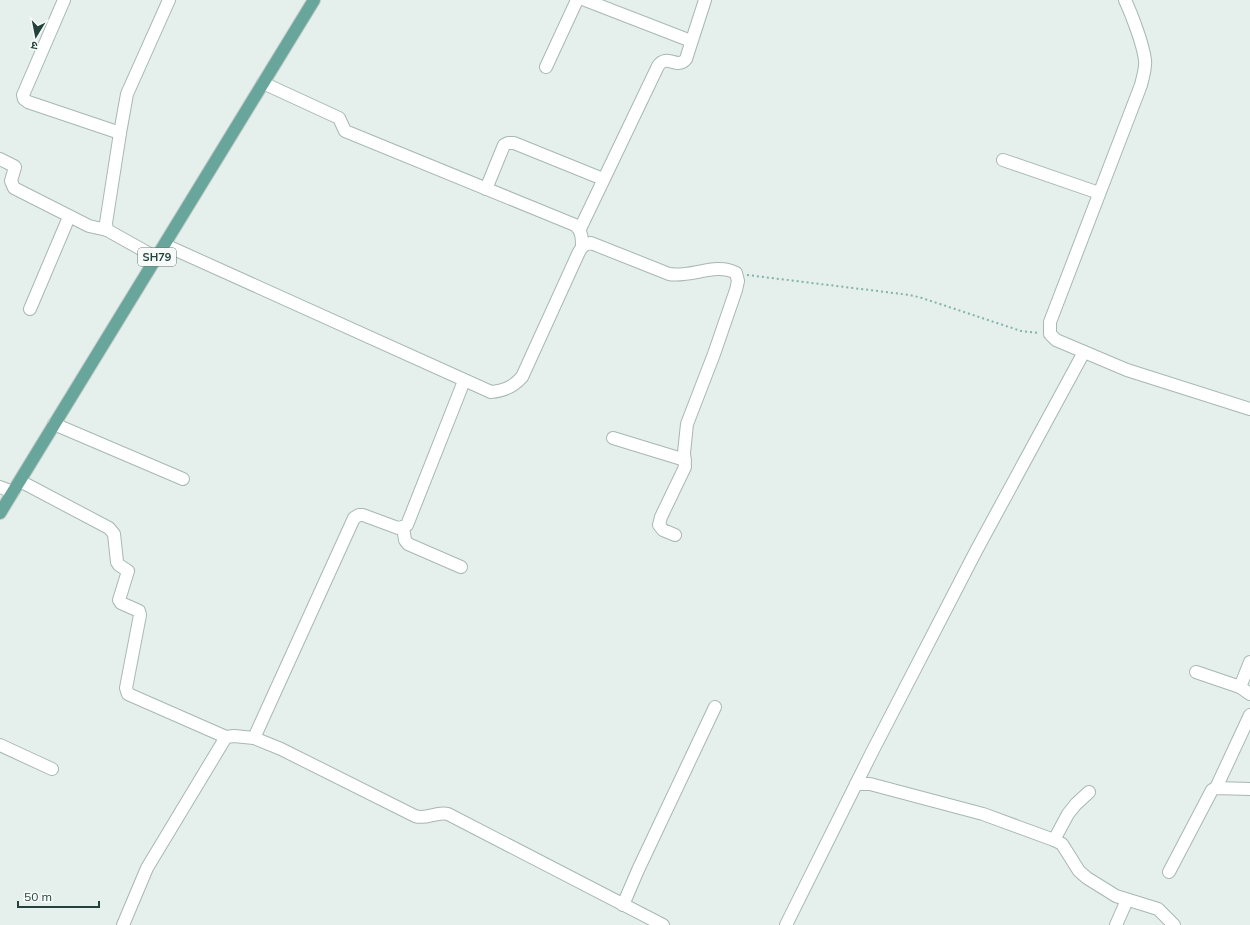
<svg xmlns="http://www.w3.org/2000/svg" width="1250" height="925" viewBox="0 0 1250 925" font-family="Mulish,'Noto Sans Devanagari',sans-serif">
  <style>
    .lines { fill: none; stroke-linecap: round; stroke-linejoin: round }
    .minor-casing { stroke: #a7b8b3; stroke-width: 14 }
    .major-casing { stroke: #c1cac8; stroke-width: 14 }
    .path { stroke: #84b3a9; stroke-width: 2; stroke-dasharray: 2 3; stroke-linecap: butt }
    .minor { stroke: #fff; stroke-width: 12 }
    .major { stroke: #68a69c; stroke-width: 12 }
    .labels { text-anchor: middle; stroke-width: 4; stroke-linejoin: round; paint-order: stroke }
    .shield { fill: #f6fbf9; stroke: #627a75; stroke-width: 1 }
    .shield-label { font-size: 11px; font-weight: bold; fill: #23423c }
  </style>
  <rect width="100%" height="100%" fill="#e5efeb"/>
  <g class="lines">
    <g class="minor-casing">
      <g id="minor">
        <path d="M64,0L23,95L24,99L28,102L120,133"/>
        <path d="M585,0L691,41"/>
        <path d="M1125,0C1132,15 1143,44 1145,60C1146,68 1143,76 1141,85L1050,322V334L1056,340L1127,370L1250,409"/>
        <path d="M546,67L577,0"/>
        <path d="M263,83L339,118L345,131L575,225C582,231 582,238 582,247"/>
        <path d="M0,159L14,166L15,167L11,181L14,188L89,226L107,230"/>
        <path d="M1003,160L1099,193"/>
        <path d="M486,189L504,145L508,143H514L603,179"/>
        <path d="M580,229L658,66C667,53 677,70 686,59L705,0"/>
        <path d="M165,245L491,392C504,391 513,387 522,377L578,254C581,248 583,244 591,243L669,274C691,278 716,262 736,273L738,281L736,290L714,354L687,424L684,453L685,467L661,517L659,525L663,530L675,535"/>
        <path d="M157,258L107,230L106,223L120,133L127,94L169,0"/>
        <path d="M30,309L69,217"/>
        <path d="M54,424L183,479"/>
        <path d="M613,438L685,460"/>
        <path d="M20,481L109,528L114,534L117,562L119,565L128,571L119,600L121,603L139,611L140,615L126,688L128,694L226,737"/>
        <path d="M0,487L13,492"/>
        <path d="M403,527L405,540L408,544L461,567"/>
        <path d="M1250,662L1240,687L1250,694"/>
        <path d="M1196,672L1240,687"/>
        <path d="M254,738L354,518L359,515H363L398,528L403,527L407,525L464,381"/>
        <path d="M0,745L52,769"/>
        <path d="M856,784H870L983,814L1054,840L1062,844L1079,871L1087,878L1116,896L1158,909L1174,925"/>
        <path d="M1216,788L1250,715"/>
        <path d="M1054,840L1068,814L1076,804L1089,792"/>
        <path d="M1169,872L1212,790L1216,788L1250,789"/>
        <path d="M623,905L638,870L715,707"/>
        <path d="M123,925L147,868L226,737L234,736L254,738L281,749L415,816C427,820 436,811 448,814L663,925"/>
        <path d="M786,925L871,754L976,551L1084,352"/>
        <path d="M1116,925L1127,900"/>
      </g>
    </g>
    <g class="major-casing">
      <path id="major" d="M0,513L314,0"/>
    </g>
    <path class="path" d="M747,275L910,295L922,298L1021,331L1039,333"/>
    <use href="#minor" class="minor"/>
    <use href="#major" class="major"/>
  </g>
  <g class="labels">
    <rect class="shield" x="138" y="248" width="38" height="18" rx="3"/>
    <g class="shield-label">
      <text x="157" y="261">SH79</text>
    </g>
  </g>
  <g transform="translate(36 36) rotate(190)" stroke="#f6fbf9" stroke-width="3" paint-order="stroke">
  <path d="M0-3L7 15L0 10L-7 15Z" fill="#23423c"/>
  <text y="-6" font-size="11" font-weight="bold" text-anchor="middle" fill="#23423c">उ</text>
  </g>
  <path d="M18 901v6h81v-6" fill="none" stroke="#23423c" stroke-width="2"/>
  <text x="24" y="901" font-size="12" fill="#23423c" stroke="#f6fbf9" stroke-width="3" paint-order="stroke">50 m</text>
</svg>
